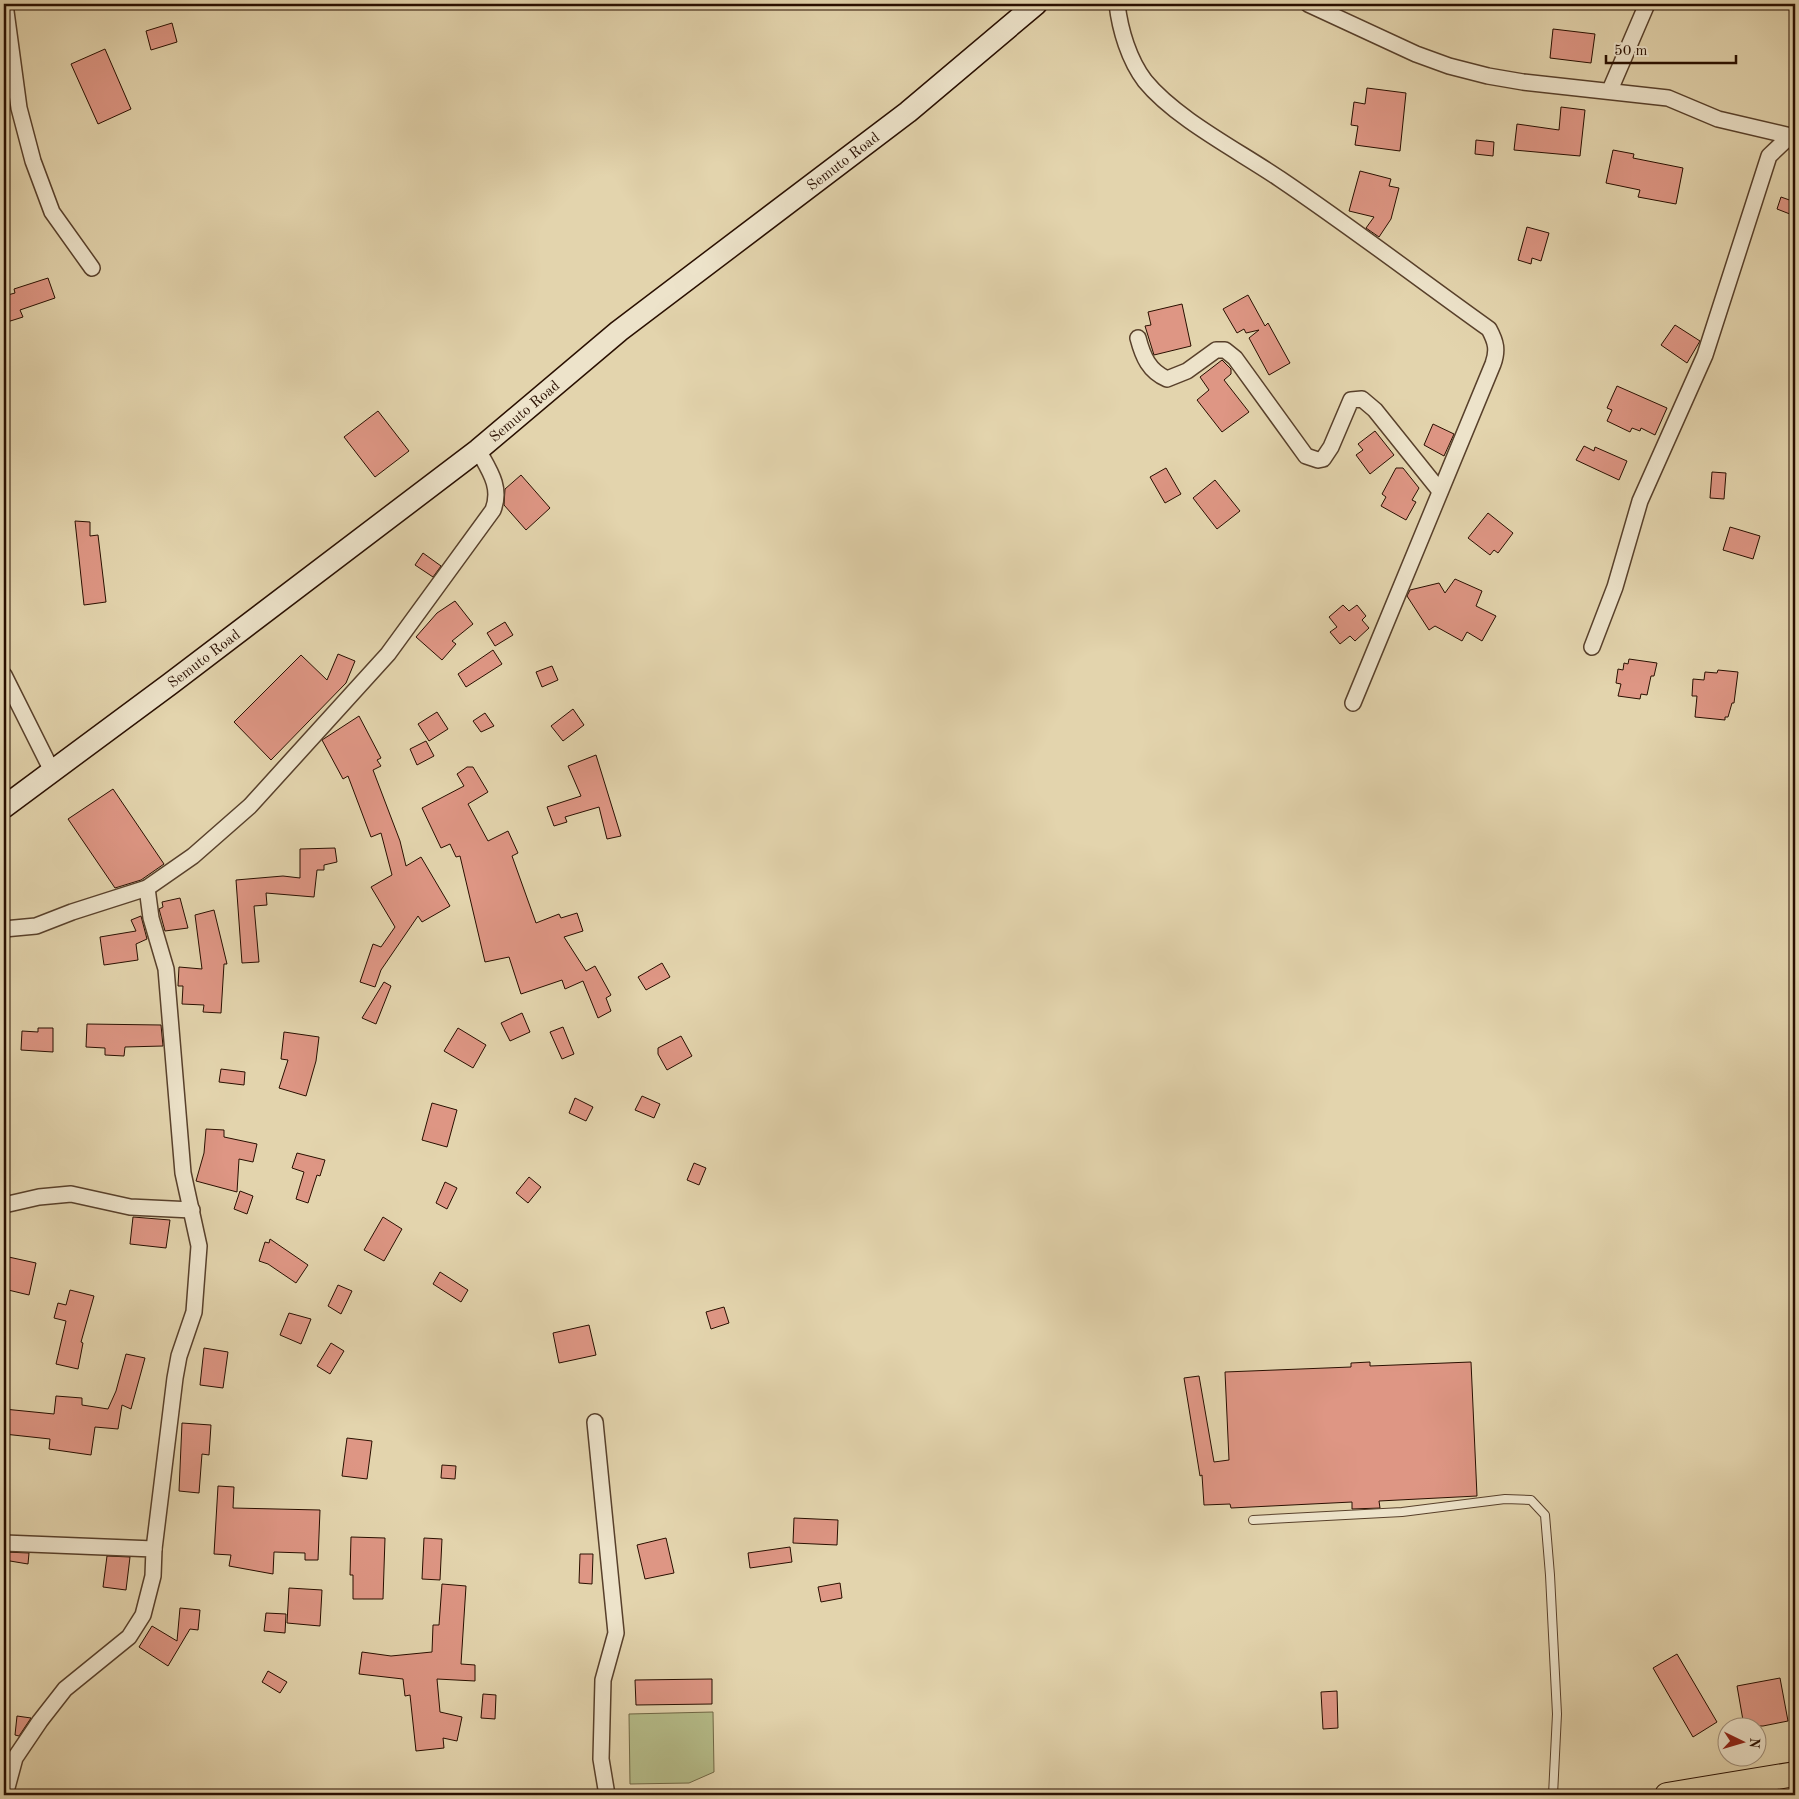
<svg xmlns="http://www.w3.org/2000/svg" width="1799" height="1799" viewBox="0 0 1799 1799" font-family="'Old Standard TT',serif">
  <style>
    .green { fill: #b5bc89; stroke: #6f6644 }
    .building { fill: #de9684; stroke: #290f00 }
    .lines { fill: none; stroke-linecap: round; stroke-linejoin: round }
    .service-casing { stroke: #58402b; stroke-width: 10 }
    .minor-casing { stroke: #58402b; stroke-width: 18 }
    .secondary-casing { stroke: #290f00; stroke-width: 24 }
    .primary-casing { stroke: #290f00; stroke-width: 26 }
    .service { stroke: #ede3ca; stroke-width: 8 }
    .minor { stroke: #ede3ca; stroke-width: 15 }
    .secondary { stroke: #ede3ca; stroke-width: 21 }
    .primary { stroke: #e3d4ad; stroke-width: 24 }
    .labels { text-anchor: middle; stroke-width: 4; stroke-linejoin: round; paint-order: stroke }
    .street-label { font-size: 15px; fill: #290f00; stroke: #ede3ca }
  </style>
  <rect width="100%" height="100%" fill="#e3d4ad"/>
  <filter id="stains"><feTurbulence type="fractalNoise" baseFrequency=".004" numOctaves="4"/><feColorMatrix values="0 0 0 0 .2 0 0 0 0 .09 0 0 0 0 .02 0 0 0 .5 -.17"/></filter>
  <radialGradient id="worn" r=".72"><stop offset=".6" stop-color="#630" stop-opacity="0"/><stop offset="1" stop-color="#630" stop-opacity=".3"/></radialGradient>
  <path class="green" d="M713,1712L714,1772L689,1783L630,1784L629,1714Z"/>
  <g class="building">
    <path d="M172,23L177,42L151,50L146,31Z"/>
    <path d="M1553,29L1595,34L1591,63L1550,58Z"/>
    <path d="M105,49L131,109L98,124L71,64Z"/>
    <path d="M1367,88L1406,93L1400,151L1355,145L1358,126L1351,125L1354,102L1365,104Z"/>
    <path d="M1561,107L1585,110L1580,156L1514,150L1517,124L1559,130Z"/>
    <path d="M1476,140L1494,142L1493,156L1475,154Z"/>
    <path d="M1613,150L1634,154L1633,158L1683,168L1676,204L1638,197L1640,190L1606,183Z"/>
    <path d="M1360,171L1391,179L1389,186L1399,188L1391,219L1379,237L1366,228L1374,217L1349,211Z"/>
    <path d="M1781,197L1795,202V216L1777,209Z"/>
    <path d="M1527,227L1549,233L1541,261L1532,258L1531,264L1518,260Z"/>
    <path d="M48,278L55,298L20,310L23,317L4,323V296L15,293L14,289Z"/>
    <path d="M1248,295L1265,326L1268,323L1290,363L1269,375L1249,338L1259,330L1246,333L1244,329L1237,333L1223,309Z"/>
    <path d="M1182,304L1191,346L1154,355L1145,326L1151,325L1148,312Z"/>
    <path d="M1675,325L1700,341L1687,363L1661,345Z"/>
    <path d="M1222,360L1231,369V374L1224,380L1249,412L1222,432L1197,400L1209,390L1200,377Z"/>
    <path d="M1617,386L1667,408L1655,435L1641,428L1640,431L1632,428L1630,432L1607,421L1612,410L1607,408Z"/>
    <path d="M378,411L409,451L375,477L344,437Z"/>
    <path d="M1433,424L1454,434L1444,456L1424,445Z"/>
    <path d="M1375,431L1394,455L1370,474L1356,455L1363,450L1358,444Z"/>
    <path d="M1584,446L1594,451L1595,447L1627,461L1619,480L1576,460Z"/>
    <path d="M1166,468L1181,494L1165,503L1150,477Z"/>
    <path d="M1396,468H1403L1419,488L1412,500L1416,502L1406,520L1381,506L1386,497L1382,494Z"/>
    <path d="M1712,472L1726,473L1724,499L1710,498Z"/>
    <path d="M521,475L550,508L526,530L504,505L505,489Z"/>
    <path d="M1215,480L1240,511L1217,529L1193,498Z"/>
    <path d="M1488,513L1513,533L1498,553L1494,550L1490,555L1468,538Z"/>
    <path d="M75,521L90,522V536L98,535L106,602L84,605Z"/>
    <path d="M1730,527L1760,536L1753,559L1723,550Z"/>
    <path d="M423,553L441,566L433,577L415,565Z"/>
    <path d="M1455,579L1482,591L1476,606L1496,616L1482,641L1467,632L1462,641L1435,626L1429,630L1407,596L1410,590L1439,583L1445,593Z"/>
    <path d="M455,601L473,624L452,641L456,644L442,660L416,637L437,613Z"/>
    <path d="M1343,605L1349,611L1357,605L1366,616L1362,620L1369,628L1355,641L1350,636L1340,644L1330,632L1337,627L1329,617Z"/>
    <path d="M505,622L513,635L495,646L487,633Z"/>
    <path d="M493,650L502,664L466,687L458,674Z"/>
    <path d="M338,654L355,661L346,683L271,760L234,722L301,655L327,680Z"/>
    <path d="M1629,659L1657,663L1654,676H1651L1647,695L1641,694L1640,699L1618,696L1621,684L1616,683L1618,669L1623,670L1624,663L1628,664Z"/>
    <path d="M552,666L558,680L542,687L536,672Z"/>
    <path d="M1718,670L1738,672L1734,703H1732L1728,717H1725V720L1695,717L1697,696H1692L1693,679L1704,680L1705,672L1717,673Z"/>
    <path d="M573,709L584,725L563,741L551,726Z"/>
    <path d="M437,712L448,729L429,741L418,724Z"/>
    <path d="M485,713L494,726L481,732L473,721Z"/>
    <path d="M359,716L381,758L377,760L381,766L373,770L400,841L406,866L421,857L450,906L422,922L418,916L381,970L375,987L360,982L373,944L381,947L395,927L371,887L392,875L381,833L371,837L348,776L343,779L322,740Z"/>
    <path d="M426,741L434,756L417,765L410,749Z"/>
    <path d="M596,755L621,836L607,839L599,807L565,817L567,822L554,826L547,807L581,796L568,766Z"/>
    <path d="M467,767H473L488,792L468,804L488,841L508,831L518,853L512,856L536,923L559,914L561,918L577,913L583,931L564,937L586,971L595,966L611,995L606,998L611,1011L598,1018L583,981L565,989L562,980L521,994L509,957L485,962L460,856L456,857L450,844L441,848L422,808L464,786L457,774Z"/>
    <path d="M113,789L164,864L141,880L115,888L68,819Z"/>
    <path d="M335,848L337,862L324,865V870H317L314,897L266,893L267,905L254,906L259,962L242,963L236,880L283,876L300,878V849Z"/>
    <path d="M180,898L188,928L165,931L159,909L163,907L162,902Z"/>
    <path d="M214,910L227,964H224L221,1013L203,1012L204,1005L182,1004L183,986H178L179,967L202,969L195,915Z"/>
    <path d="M141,916L147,939L136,944L138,960L104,965L100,937L136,931L131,920Z"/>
    <path d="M662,963L670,977L646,990L638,977Z"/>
    <path d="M384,982L391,986L376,1024L362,1018Z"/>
    <path d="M522,1013L530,1032L510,1041L501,1023Z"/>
    <path d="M87,1024L161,1025L163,1046L125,1047L124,1056L105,1055V1048L86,1047Z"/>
    <path d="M563,1027L574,1054L562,1059L550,1032Z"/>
    <path d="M38,1028H53V1052L21,1050L22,1031L38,1032Z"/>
    <path d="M458,1028L486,1045L473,1068L444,1051Z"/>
    <path d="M284,1032L319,1037L316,1061L306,1096L279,1088L288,1060L281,1059Z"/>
    <path d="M681,1036L692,1056L667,1070L658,1054V1048Z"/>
    <path d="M221,1069L245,1072L244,1085L219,1082Z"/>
    <path d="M642,1096L660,1104L654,1118L635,1110Z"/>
    <path d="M575,1098L593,1107L586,1121L569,1113Z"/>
    <path d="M432,1103L457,1110L447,1147L422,1140Z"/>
    <path d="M206,1129L224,1130V1137L257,1144L253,1162L239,1159L237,1192L196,1181L204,1153Z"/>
    <path d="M297,1153L325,1160L320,1176L317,1175L308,1203L296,1199L304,1172L292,1168Z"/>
    <path d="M694,1163L706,1168L699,1185L687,1180Z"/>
    <path d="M529,1177L541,1187L528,1203L516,1193Z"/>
    <path d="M445,1182L457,1188L447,1209L436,1203Z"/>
    <path d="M240,1191L253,1196L247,1214L234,1209Z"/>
    <path d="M133,1217L170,1220L166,1248L130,1244Z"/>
    <path d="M383,1217L402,1229L384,1261L364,1250Z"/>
    <path d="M270,1239L308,1265L296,1283L268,1264L259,1261L265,1242L269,1243Z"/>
    <path d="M4,1256L36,1263L29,1295L4,1289Z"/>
    <path d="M440,1272L468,1290L461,1302L433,1284Z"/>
    <path d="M338,1285L352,1291L341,1314L328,1306Z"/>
    <path d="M70,1290L94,1296L81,1342L83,1343L78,1369L56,1364L66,1321L54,1318L58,1303L66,1305Z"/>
    <path d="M724,1307L729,1323L711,1329L706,1312Z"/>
    <path d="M289,1313L311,1319L301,1344L280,1335Z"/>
    <path d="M589,1325L596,1355L559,1363L553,1333Z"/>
    <path d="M331,1343L344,1351L330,1374L317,1366Z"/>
    <path d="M204,1348L228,1352L223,1388L200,1385Z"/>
    <path d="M126,1354L145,1358L131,1409L122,1405L118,1429L95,1427L91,1455L49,1449L50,1439L4,1434V1409L54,1414L56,1396L82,1398V1405L108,1409L116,1391Z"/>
    <path d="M1370,1362V1366L1471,1362L1477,1496L1379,1501L1380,1508L1352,1509V1502L1231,1508L1230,1504L1204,1505L1202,1475L1200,1476L1184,1378L1199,1376L1214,1462L1229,1460L1225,1372L1351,1367V1363Z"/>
    <path d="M182,1423L211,1425L209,1455L202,1454L199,1493L179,1491Z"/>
    <path d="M347,1438L372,1441L367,1479L342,1476Z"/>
    <path d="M442,1465L456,1466L455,1479L441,1478Z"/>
    <path d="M218,1486L234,1487L233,1508L320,1510L318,1560H305V1553L274,1552L273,1574L229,1566L231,1555L214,1554Z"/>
    <path d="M794,1518L838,1520L837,1545L793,1543Z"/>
    <path d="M351,1537L385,1538L383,1599H353V1575H350Z"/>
    <path d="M424,1538L442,1539L440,1580L422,1579Z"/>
    <path d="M666,1538L674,1573L645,1579L637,1545Z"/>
    <path d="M790,1547L792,1562L750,1568L748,1553Z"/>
    <path d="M5,1552L29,1553L28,1564L4,1560Z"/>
    <path d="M580,1554H593L592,1584L579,1583Z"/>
    <path d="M107,1556L130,1557L126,1590L103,1587Z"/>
    <path d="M840,1583L842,1598L821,1602L818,1587Z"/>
    <path d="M442,1584L466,1586L461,1664L475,1665V1681L437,1679L440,1712L462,1717L457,1741L443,1738L444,1748L416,1751L410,1695L405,1696L403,1679L359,1674L362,1652L391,1656L432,1652L433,1625H439Z"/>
    <path d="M289,1588L322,1590L320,1626L287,1623Z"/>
    <path d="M180,1608L200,1610L198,1630L190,1629L168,1666L139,1647L152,1626L177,1641Z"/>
    <path d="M266,1613L286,1614L285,1633L264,1631Z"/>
    <path d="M1677,1654L1717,1722L1693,1737L1653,1668Z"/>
    <path d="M268,1671L287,1682L280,1693L262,1682Z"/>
    <path d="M1780,1678L1788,1721L1763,1726H1744L1737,1686Z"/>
    <path d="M712,1679V1704L636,1705L635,1680Z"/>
    <path d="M1337,1691L1338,1728L1323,1729L1321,1692Z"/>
    <path d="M483,1694L496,1695L495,1719L481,1718Z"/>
    <path d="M17,1716L31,1718L19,1736L15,1735Z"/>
  </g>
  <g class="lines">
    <g class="service-casing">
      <path id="service" d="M1253,1520L1402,1512L1505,1499L1531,1500L1545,1515L1550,1575L1557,1714L1553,1795"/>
    </g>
    <g class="minor-casing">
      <g id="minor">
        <path d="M5,4L19,108L33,161L52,212L92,268"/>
        <path d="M1117,4C1120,30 1129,60 1145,81C1176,119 1239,151 1280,179C1351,227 1419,279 1489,329C1496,342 1498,350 1493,364L1353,703"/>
        <path d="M1308,4L1416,54L1449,66L1488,76L1523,82L1668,98L1718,119L1795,137"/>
        <path d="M1610,90L1647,4"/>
        <path d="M1138,338C1143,357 1149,371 1167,379L1187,371L1216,350H1225L1235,358L1306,456L1318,460L1323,459L1331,447L1351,400L1362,399L1375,410L1440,491"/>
        <path d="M1592,647L1615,587L1640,501L1705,355L1769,156L1790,136"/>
        <path d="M4,675L52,771"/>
        <path d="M147,888L151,918L166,969L183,1173L199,1246L194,1312L179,1356L175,1378L154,1549"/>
        <path d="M4,929L36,926L72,912L147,888L193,856L250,806L388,654L493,510C502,487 489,470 478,450"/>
        <path d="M4,1205L39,1197L71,1194L130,1207L192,1210"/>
        <path d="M595,1422L616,1633L603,1680L601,1759L607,1795"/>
        <path d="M4,1543L154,1549L153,1576L143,1615L129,1637L65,1689L40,1721L15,1758L5,1795"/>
      </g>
    </g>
    <g class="secondary-casing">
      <g id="secondary">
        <path id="s1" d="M4,807L170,684L478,450L619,331L908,112L1036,4"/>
      </g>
    </g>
    <g class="primary-casing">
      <path id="primary" d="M1667,1795L1795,1774"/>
    </g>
    <use href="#service" class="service"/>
    <use href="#minor" class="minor"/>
    <use href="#secondary" class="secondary"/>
    <use href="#primary" class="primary"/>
  </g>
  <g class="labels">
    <g class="street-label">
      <text dy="5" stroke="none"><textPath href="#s1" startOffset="1059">Semuto Road</textPath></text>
      <text dy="5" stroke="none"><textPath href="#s1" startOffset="654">Semuto Road</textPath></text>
      <text dy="5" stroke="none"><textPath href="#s1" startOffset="249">Semuto Road</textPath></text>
    </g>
  </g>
  <rect width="1799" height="1799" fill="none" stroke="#e3d4ad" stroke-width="20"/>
  <rect x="5" y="5" width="1789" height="1789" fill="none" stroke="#290f00" stroke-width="2.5"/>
  <rect x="10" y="10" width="1779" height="1779" fill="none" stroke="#290f00"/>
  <g transform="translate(1742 1742) rotate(95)"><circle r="24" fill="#ede3ca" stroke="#9f8e79"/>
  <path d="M0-4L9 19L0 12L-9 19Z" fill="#8f2418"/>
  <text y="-8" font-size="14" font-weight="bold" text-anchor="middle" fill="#290f00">N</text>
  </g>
  <path d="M1606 55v8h130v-8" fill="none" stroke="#290f00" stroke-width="2.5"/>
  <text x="1614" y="55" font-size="15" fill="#290f00" stroke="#ede3ca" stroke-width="4" paint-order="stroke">50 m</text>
  <rect width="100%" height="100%" filter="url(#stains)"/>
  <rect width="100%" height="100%" fill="url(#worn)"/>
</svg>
